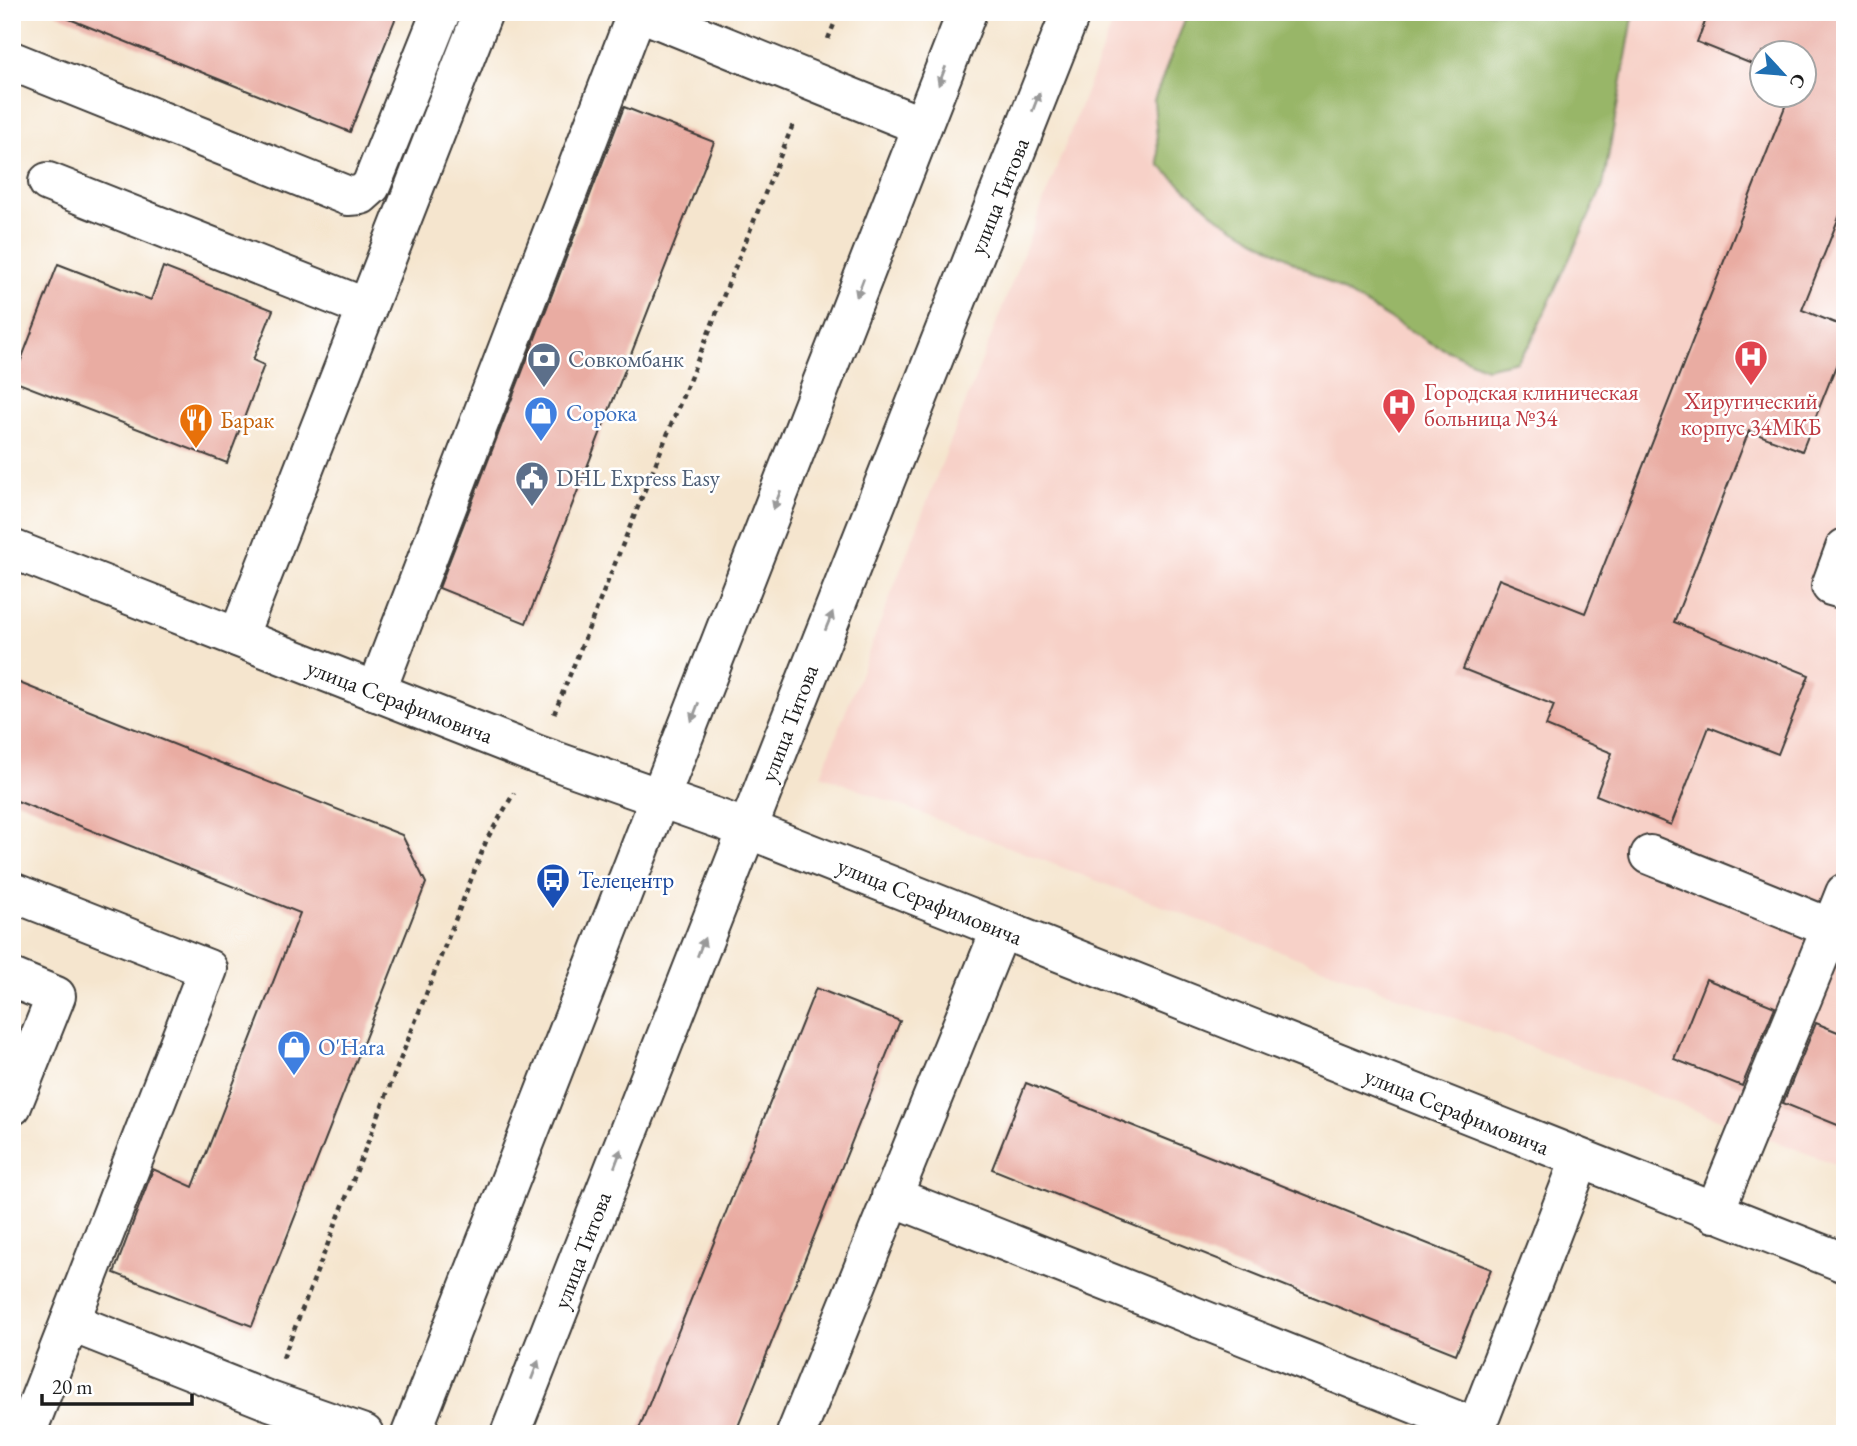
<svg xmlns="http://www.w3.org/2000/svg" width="1857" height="1446" viewBox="0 0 1857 1446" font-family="'EB Garamond',serif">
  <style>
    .built { fill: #f7d1c8; fill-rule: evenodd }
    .forest { fill: #98b668; stroke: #5a6942; stroke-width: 2 }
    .building { fill: #e9aca2 }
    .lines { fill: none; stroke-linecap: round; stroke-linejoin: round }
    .minor-casing { stroke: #3d3a37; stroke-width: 42 }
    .major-casing { stroke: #3d3a37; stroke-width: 42 }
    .path { stroke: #3d3a37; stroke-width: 4.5; stroke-dasharray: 5 5; stroke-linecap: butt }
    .minor { stroke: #fff; stroke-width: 38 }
    .major { stroke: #fff; stroke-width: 38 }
    .oneway { fill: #999 }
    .labels { text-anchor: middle; stroke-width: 5; stroke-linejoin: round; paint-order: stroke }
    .street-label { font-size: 23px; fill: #1c1c1c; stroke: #fff }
    .service-label { font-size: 23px; fill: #4e5e75; stroke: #fff; text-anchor: start }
    .health-label { font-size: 23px; fill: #be3a42; stroke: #fff; text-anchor: start }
    .shop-label { font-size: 23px; fill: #366cbe; stroke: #fff; text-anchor: start }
    .food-label { font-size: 23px; fill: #c56008; stroke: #fff; text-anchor: start }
    .transit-label { font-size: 23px; fill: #164399; stroke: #fff; text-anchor: start }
  </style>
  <rect width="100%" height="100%" fill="#fff"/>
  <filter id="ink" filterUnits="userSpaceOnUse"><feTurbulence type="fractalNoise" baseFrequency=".0143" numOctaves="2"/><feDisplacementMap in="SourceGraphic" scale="14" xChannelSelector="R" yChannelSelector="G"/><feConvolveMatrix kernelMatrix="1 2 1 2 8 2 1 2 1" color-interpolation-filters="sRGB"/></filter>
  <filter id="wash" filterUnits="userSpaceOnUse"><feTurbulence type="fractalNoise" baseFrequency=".00686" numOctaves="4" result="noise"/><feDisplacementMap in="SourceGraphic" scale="28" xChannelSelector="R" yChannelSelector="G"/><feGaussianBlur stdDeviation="1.57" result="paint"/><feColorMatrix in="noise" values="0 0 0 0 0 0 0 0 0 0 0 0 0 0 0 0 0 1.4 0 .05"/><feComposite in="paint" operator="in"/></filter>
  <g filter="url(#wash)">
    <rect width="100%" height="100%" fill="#f5e5ce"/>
    <path class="built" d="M1117,12H1845V1168L821,775ZM1762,52H1804V94H1762Z"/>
    <path class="forest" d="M1188,12H1634L1603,186L1530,344L1516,361L1486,368L1433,344L1219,218L1159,165L1154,100Z"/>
    <g id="blocks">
      <g class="building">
        <path d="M57,12H398L350,132L57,14Z"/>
        <path d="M1709,12H1845V202L1802,310L1845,327V343L1802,451L1749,431L1674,622L1809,675L1778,754L1709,727L1671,825L1596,795L1612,753L1546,726L1554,705L1463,669L1499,579L1585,613L1790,94H1804V52H1762V68L1697,42Z"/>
        <path d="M624,107L714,142L526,623L439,588Z"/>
        <path d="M58,264L151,300L163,267L273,310L253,360L264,365L227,463L13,381Z"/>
        <path d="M12,680L402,835L426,883L252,1326L114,1273L153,1169L193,1187L300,913L12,799Z"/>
        <path d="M1706,979L1775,1007L1742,1086L1674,1059Z"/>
        <path d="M816,988L900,1021L735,1434H637Z"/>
        <path d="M1816,1023L1845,1035V1128L1783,1103Z"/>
        <path d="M1026,1083L1491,1269L1456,1354L992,1169Z"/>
      </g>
    </g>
  </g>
  <g filter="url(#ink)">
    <use href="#blocks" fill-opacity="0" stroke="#3d3a37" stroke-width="2"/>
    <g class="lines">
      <g class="minor-casing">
        <g id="minor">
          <path d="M640,12L922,126"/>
          <path d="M12,61L348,196L361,195L371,186L441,12"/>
          <path d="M48,182L367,308"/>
          <path d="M1845,548L1831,586L1845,590"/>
          <path d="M12,549L538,755L748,829L1845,1263"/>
          <path d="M238,637L483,12"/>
          <path d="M376,692L637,12"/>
          <path d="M1650,855L1831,928L1714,1213"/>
          <path d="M12,892L208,969L26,1434"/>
          <path d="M1831,928L1845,893"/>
          <path d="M12,978L56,996L12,1106"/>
          <path d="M891,1196L1476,1428L1580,1160"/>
          <path d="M70,1322L267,1400L364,1434"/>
          <path d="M796,1434L1001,929"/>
        </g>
      </g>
      <g class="major-casing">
        <g id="major">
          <path d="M411,1434L967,12"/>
          <path d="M510,1434L784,736L1071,12"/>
        </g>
      </g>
      <g class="path">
        <path d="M828,39L839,12"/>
        <path d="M554,714L794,122"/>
        <path d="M283,1358L487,839L514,793"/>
      </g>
      <use href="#minor" class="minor"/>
      <use href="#major" class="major"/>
    </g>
    <defs><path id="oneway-solid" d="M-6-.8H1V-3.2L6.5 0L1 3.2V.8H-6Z" transform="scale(1.75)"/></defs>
    <g class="oneway">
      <use href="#oneway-solid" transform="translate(942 76) rotate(111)"/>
      <use href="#oneway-solid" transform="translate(1036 102) rotate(-69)"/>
      <use href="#oneway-solid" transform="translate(860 288) rotate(111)"/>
      <use href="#oneway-solid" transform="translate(777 500) rotate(111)"/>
      <use href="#oneway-solid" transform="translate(829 621) rotate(-68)"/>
      <use href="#oneway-solid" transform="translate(695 712) rotate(111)"/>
      <use href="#oneway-solid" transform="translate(701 947) rotate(-69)"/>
      <use href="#oneway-solid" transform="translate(618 1158) rotate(-69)"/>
      <use href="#oneway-solid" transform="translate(535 1370) rotate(-69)"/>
    </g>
  </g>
  <defs>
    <g id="hospital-pin" transform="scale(1.75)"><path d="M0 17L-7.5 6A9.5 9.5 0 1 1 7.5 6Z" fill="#e0444e" stroke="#fff"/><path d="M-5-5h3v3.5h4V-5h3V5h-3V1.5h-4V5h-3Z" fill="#fff"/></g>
    <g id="bank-pin" transform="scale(1.75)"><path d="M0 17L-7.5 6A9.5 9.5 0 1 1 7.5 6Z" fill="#5c6f8a" stroke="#fff"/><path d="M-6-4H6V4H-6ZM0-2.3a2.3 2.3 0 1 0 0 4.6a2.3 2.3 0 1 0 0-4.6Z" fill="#fff"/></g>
    <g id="shop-pin" transform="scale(1.75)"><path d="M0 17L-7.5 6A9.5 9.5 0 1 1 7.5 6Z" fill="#3f7fe0" stroke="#fff"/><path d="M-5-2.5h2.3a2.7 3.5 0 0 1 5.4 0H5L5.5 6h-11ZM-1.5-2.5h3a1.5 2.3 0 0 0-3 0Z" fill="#fff"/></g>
    <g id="restaurant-pin" transform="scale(1.75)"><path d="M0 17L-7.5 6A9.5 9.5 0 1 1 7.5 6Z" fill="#e8710a" stroke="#fff"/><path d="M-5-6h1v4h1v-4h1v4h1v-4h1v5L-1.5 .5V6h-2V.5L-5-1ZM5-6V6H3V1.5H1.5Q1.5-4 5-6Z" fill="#fff"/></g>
    <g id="civic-pin" transform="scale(1.75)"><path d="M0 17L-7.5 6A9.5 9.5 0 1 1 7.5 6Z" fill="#5c6f8a" stroke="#fff"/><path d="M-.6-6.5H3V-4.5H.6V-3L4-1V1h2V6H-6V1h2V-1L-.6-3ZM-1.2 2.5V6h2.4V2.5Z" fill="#fff"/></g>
    <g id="bus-pin" transform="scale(1.75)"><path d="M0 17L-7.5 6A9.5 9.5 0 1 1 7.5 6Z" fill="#1a4fb4" stroke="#fff"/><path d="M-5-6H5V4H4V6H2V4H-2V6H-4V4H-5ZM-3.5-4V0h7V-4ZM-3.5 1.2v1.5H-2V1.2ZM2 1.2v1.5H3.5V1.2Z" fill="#fff"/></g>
  </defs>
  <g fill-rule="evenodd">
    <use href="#hospital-pin" x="1751" y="357"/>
    <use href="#bank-pin" x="544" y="359"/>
    <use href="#hospital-pin" x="1399" y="405"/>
    <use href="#shop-pin" x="541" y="413"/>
    <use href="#restaurant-pin" x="196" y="420"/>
    <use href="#civic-pin" x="532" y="478"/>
    <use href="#bus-pin" x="553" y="880"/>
    <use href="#shop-pin" x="294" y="1047"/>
  </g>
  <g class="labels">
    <g class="street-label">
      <text transform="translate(999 196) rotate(-68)" y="8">улица Титова</text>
      <text transform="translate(400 701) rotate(21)" y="8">улица Серафимовича</text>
      <text transform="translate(789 723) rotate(-69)" y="8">улица Титова</text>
      <text transform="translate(930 901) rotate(22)" y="8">улица Серафимовича</text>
      <text transform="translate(1457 1111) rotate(22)" y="8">улица Серафимовича</text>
      <text transform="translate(582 1250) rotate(-69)" y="8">улица Титова</text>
    </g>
    <g class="service-label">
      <text x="568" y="367">Совкомбанк</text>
      <text x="556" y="486">DHL Express Easy</text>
    </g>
    <g class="health-label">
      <text x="1424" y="400">Городская клиническая<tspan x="1424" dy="26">больница №34</tspan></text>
      <text x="1751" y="409" text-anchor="middle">Хиругический<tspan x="1751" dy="26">корпус 34МКБ</tspan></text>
    </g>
    <g class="shop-label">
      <text x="566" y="421">Сорока</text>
      <text x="318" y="1055">O'Hara</text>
    </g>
    <g class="food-label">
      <text x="220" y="428">Барак</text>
    </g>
    <g class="transit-label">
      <text x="578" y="888">Телецентр</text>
    </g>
  </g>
  <rect width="1857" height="1446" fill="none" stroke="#fff" stroke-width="42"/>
  <g transform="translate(1783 74) rotate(116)"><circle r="33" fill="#ffffff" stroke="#a4a4a4" stroke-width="2"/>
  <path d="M0-5L12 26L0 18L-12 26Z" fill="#1f6fb2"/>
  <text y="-10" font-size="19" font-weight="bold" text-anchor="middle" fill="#1c1c1c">С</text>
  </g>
  <path d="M42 1394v10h150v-10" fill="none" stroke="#1c1c1c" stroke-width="3.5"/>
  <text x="52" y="1394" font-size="21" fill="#1c1c1c" stroke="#ffffff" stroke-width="5" paint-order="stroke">20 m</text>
</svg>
